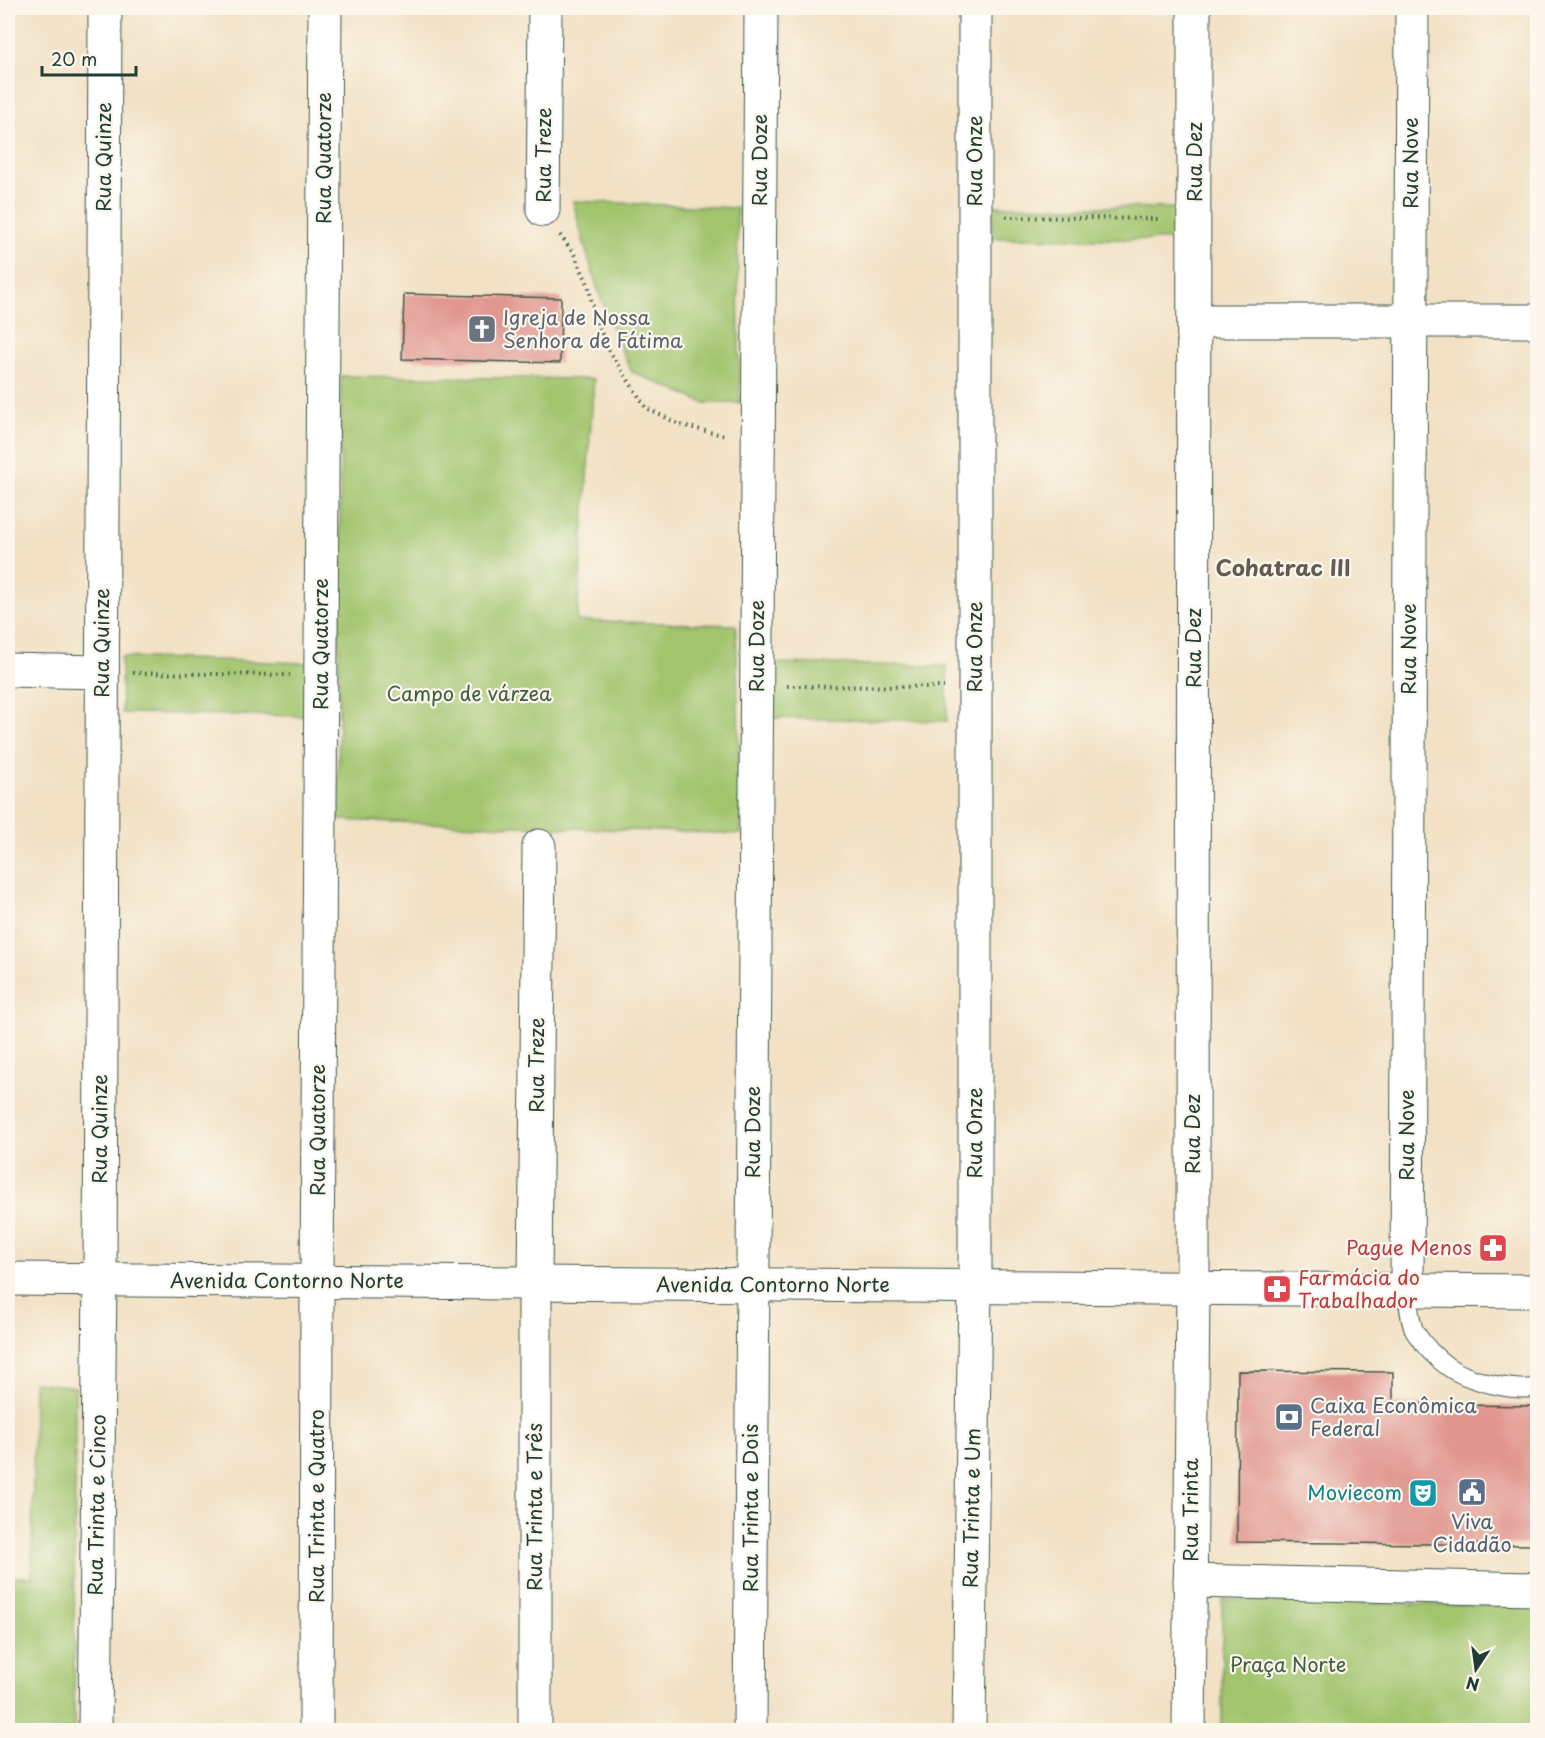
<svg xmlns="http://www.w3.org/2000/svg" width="1545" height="1738" viewBox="0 0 1545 1738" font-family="'Playpen Sans',sans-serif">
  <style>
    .green { fill: #a1c46d; stroke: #608050; stroke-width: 1.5 }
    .building { fill: #e19790 }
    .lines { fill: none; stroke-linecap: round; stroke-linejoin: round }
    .service-casing { stroke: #3f564a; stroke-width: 20 }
    .minor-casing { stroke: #3f564a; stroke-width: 35 }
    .tertiary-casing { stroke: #3f564a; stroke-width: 35 }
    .path { stroke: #3f564a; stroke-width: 4; stroke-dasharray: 1.5 4.5; stroke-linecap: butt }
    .service { stroke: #fff; stroke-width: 18 }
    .minor { stroke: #fff; stroke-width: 33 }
    .tertiary { stroke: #fff; stroke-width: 33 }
    .labels { text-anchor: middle; stroke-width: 4.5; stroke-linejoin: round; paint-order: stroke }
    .street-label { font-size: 20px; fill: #1f3d34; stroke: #fbf7ec }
    .worship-label { font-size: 20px; fill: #5b616d; stroke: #fbf7ec; text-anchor: start }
    .park-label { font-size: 20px; fill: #405f42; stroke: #fbf7ec }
    .health-label { font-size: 20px; fill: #be3a42; stroke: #fbf7ec; text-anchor: end }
    .service-label { font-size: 20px; fill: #4e5e75; stroke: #fbf7ec; text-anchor: start }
    .culture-label { font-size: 20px; fill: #0d838f; stroke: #fbf7ec; text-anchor: end }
    .quarter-label { font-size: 22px; font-weight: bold; fill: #635c54; stroke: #fbf7ec }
  </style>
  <rect width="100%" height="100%" fill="#fbf7ec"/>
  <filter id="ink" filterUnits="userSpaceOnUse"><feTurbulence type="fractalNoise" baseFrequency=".0167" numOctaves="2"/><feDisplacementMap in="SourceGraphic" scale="12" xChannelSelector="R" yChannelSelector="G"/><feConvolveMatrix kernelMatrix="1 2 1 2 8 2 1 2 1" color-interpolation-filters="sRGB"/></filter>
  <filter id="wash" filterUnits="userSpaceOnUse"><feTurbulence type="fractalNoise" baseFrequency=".008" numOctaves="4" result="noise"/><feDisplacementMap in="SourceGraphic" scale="24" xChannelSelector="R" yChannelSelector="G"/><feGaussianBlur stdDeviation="1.35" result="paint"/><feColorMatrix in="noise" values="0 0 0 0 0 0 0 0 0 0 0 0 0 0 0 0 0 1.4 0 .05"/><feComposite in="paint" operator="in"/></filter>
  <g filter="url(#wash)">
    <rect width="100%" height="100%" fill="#f2e1c4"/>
    <g class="green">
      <path d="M573,201L737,208L740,403H704L632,372C603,314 589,264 573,201Z"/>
      <path d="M992,206L1177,208V240L992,238Z"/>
      <path d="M341,376L594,379L577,621L736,625L741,834L338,820Z"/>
      <path d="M121,657L309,663L308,716L122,713Z"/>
      <path d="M765,663L947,666V721L765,718Z"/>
      <path d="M34,1382L75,1387L74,1730H8V1577H32Z"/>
      <path d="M1222,1599L1537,1607V1730H1222Z"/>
    </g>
    <g id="blocks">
      <g class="building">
        <path d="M404,294L561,298L560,363L402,359Z"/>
        <path d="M1238,1371L1393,1372V1404L1538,1406V1545L1237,1542Z"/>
      </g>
    </g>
  </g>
  <g filter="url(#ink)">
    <use href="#blocks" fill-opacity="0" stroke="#3f564a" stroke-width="1.5"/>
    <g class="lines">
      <g class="service-casing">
        <path id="service" d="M1407,1290C1409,1303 1409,1321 1415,1332C1423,1344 1436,1358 1447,1366C1466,1380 1515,1393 1538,1387"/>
      </g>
      <g class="minor-casing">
        <g id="minor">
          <path d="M543,210L545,8"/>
          <path d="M1195,321H1538"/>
          <path d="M8,670L102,672"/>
          <path d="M1407,1290L1412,8"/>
          <path d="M1190,1581L1538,1589"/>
          <path d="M95,1730L100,1279L105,8"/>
          <path d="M316,1730L317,1281L325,8"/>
          <path d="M535,1730V1283L539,846"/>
          <path d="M750,1730L761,8"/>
          <path d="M969,1730L975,1286V8"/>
          <path d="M1189,1730L1193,1289L1194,8"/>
        </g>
      </g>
      <g class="tertiary-casing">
        <path id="tertiary" d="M8,1279L1538,1291"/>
      </g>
      <g class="path">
        <path d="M1006,217L1161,219"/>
        <path d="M560,235L574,254L588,284L596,320L608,349L646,408L681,425L726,436"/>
        <path d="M133,673L290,675"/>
        <path d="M787,686L944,687"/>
      </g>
      <use href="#service" class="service"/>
      <use href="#minor" class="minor"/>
      <use href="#tertiary" class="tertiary"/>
    </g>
  </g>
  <defs>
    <g id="church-square" transform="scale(1.5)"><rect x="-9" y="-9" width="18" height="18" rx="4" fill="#6b7280" stroke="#fbf7ec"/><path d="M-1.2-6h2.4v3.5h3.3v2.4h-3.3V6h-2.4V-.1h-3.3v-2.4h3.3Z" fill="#fff"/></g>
    <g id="pharmacy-square" transform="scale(1.5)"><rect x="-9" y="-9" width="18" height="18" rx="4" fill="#e0444e" stroke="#fbf7ec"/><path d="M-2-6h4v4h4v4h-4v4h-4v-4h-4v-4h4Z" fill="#fff"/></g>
    <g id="bank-square" transform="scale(1.5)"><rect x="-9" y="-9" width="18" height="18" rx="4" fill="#5c6f8a" stroke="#fbf7ec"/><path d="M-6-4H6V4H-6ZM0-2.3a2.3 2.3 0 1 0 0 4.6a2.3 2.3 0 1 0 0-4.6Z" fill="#fff"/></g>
    <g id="civic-square" transform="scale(1.5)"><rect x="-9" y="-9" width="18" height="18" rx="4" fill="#5c6f8a" stroke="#fbf7ec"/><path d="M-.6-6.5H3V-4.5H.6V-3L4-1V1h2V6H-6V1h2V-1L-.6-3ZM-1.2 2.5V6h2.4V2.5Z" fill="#fff"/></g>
    <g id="theatre-square" transform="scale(1.5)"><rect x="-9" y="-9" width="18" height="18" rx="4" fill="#0f9aa8" stroke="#fbf7ec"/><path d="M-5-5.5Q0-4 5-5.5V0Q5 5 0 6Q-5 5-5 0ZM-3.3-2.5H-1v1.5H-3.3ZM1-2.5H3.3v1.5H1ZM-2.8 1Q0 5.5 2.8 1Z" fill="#fff"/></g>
  </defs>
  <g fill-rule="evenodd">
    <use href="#church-square" x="482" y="329"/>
    <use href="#pharmacy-square" x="1493" y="1248"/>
    <use href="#pharmacy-square" x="1277" y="1289"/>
    <use href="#bank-square" x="1289" y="1417"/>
    <use href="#civic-square" x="1472" y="1492"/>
    <use href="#theatre-square" x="1423" y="1493"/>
  </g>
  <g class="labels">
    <g class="street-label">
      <text transform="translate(544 155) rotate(-90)" y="7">Rua Treze</text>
      <text transform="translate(104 157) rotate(-90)" y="7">Rua Quinze</text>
      <text transform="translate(324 158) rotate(-90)" y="7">Rua Quatorze</text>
      <text transform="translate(760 160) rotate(-90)" y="7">Rua Doze</text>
      <text transform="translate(975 161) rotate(-90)" y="7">Rua Onze</text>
      <text transform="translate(1195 162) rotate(-90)" y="7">Rua Dez</text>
      <text transform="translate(1411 163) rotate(-90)" y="7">Rua Nove</text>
      <text transform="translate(102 643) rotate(-90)" y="7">Rua Quinze</text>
      <text transform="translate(321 644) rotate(-90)" y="7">Rua Quatorze</text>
      <text transform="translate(757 646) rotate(-90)" y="7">Rua Doze</text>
      <text transform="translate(975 647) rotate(-90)" y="7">Rua Onze</text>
      <text transform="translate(1194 648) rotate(-90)" y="7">Rua Dez</text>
      <text transform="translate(1409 649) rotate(-90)" y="7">Rua Nove</text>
      <text transform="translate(537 1065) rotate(-90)" y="7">Rua Treze</text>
      <text transform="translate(100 1129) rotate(-90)" y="7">Rua Quinze</text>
      <text transform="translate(318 1130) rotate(-90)" y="7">Rua Quatorze</text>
      <text transform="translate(753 1132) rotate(-90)" y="7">Rua Doze</text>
      <text transform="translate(975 1133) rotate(-90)" y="7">Rua Onze</text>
      <text transform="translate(1193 1134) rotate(-90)" y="7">Rua Dez</text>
      <text transform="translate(1407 1135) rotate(-90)" y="7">Rua Nove</text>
      <text x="287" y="1288">Avenida Contorno Norte</text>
      <text x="773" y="1292">Avenida Contorno Norte</text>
      <text transform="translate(97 1505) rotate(-89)" y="7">Rua Trinta e Cinco</text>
      <text transform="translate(317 1506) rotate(-90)" y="7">Rua Trinta e Quatro</text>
      <text transform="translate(535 1507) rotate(-90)" y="7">Rua Trinta e Três</text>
      <text transform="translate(751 1508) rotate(-90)" y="7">Rua Trinta e Dois</text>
      <text transform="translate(972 1508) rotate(-89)" y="7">Rua Trinta e Um</text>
      <text transform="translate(1191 1510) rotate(-90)" y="7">Rua Trinta</text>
    </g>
    <g class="worship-label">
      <text x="503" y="325">Igreja de Nossa<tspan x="503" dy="23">Senhora de Fátima</tspan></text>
    </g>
    <g class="park-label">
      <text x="469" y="701">Campo de várzea</text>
      <text x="1288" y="1672">Praça Norte</text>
    </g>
    <g class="health-label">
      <text x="1472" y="1255">Pague Menos</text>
      <text x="1298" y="1285" text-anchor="start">Farmácia do<tspan x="1298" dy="23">Trabalhador</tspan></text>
    </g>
    <g class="service-label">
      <text x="1310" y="1413">Caixa Econômica<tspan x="1310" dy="23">Federal</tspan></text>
      <text x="1472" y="1529" text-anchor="middle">Viva<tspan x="1472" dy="23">Cidadão</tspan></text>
    </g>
    <g class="culture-label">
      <text x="1402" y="1500">Moviecom</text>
    </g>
    <g class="quarter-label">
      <text x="1283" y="576">Cohatrac III</text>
    </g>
  </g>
  <rect width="1545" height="1738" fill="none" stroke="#fbf7ec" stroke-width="30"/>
  <g transform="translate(1476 1669) rotate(193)" stroke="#fbf7ec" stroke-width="4.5" paint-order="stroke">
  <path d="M0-4.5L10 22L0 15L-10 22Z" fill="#1f3d34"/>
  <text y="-9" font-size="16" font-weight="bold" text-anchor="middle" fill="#1f3d34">N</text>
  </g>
  <path d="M42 66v9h94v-9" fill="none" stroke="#1f3d34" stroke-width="3"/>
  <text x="51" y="66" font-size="18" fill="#1f3d34" stroke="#fbf7ec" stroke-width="4.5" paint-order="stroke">20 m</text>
</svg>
